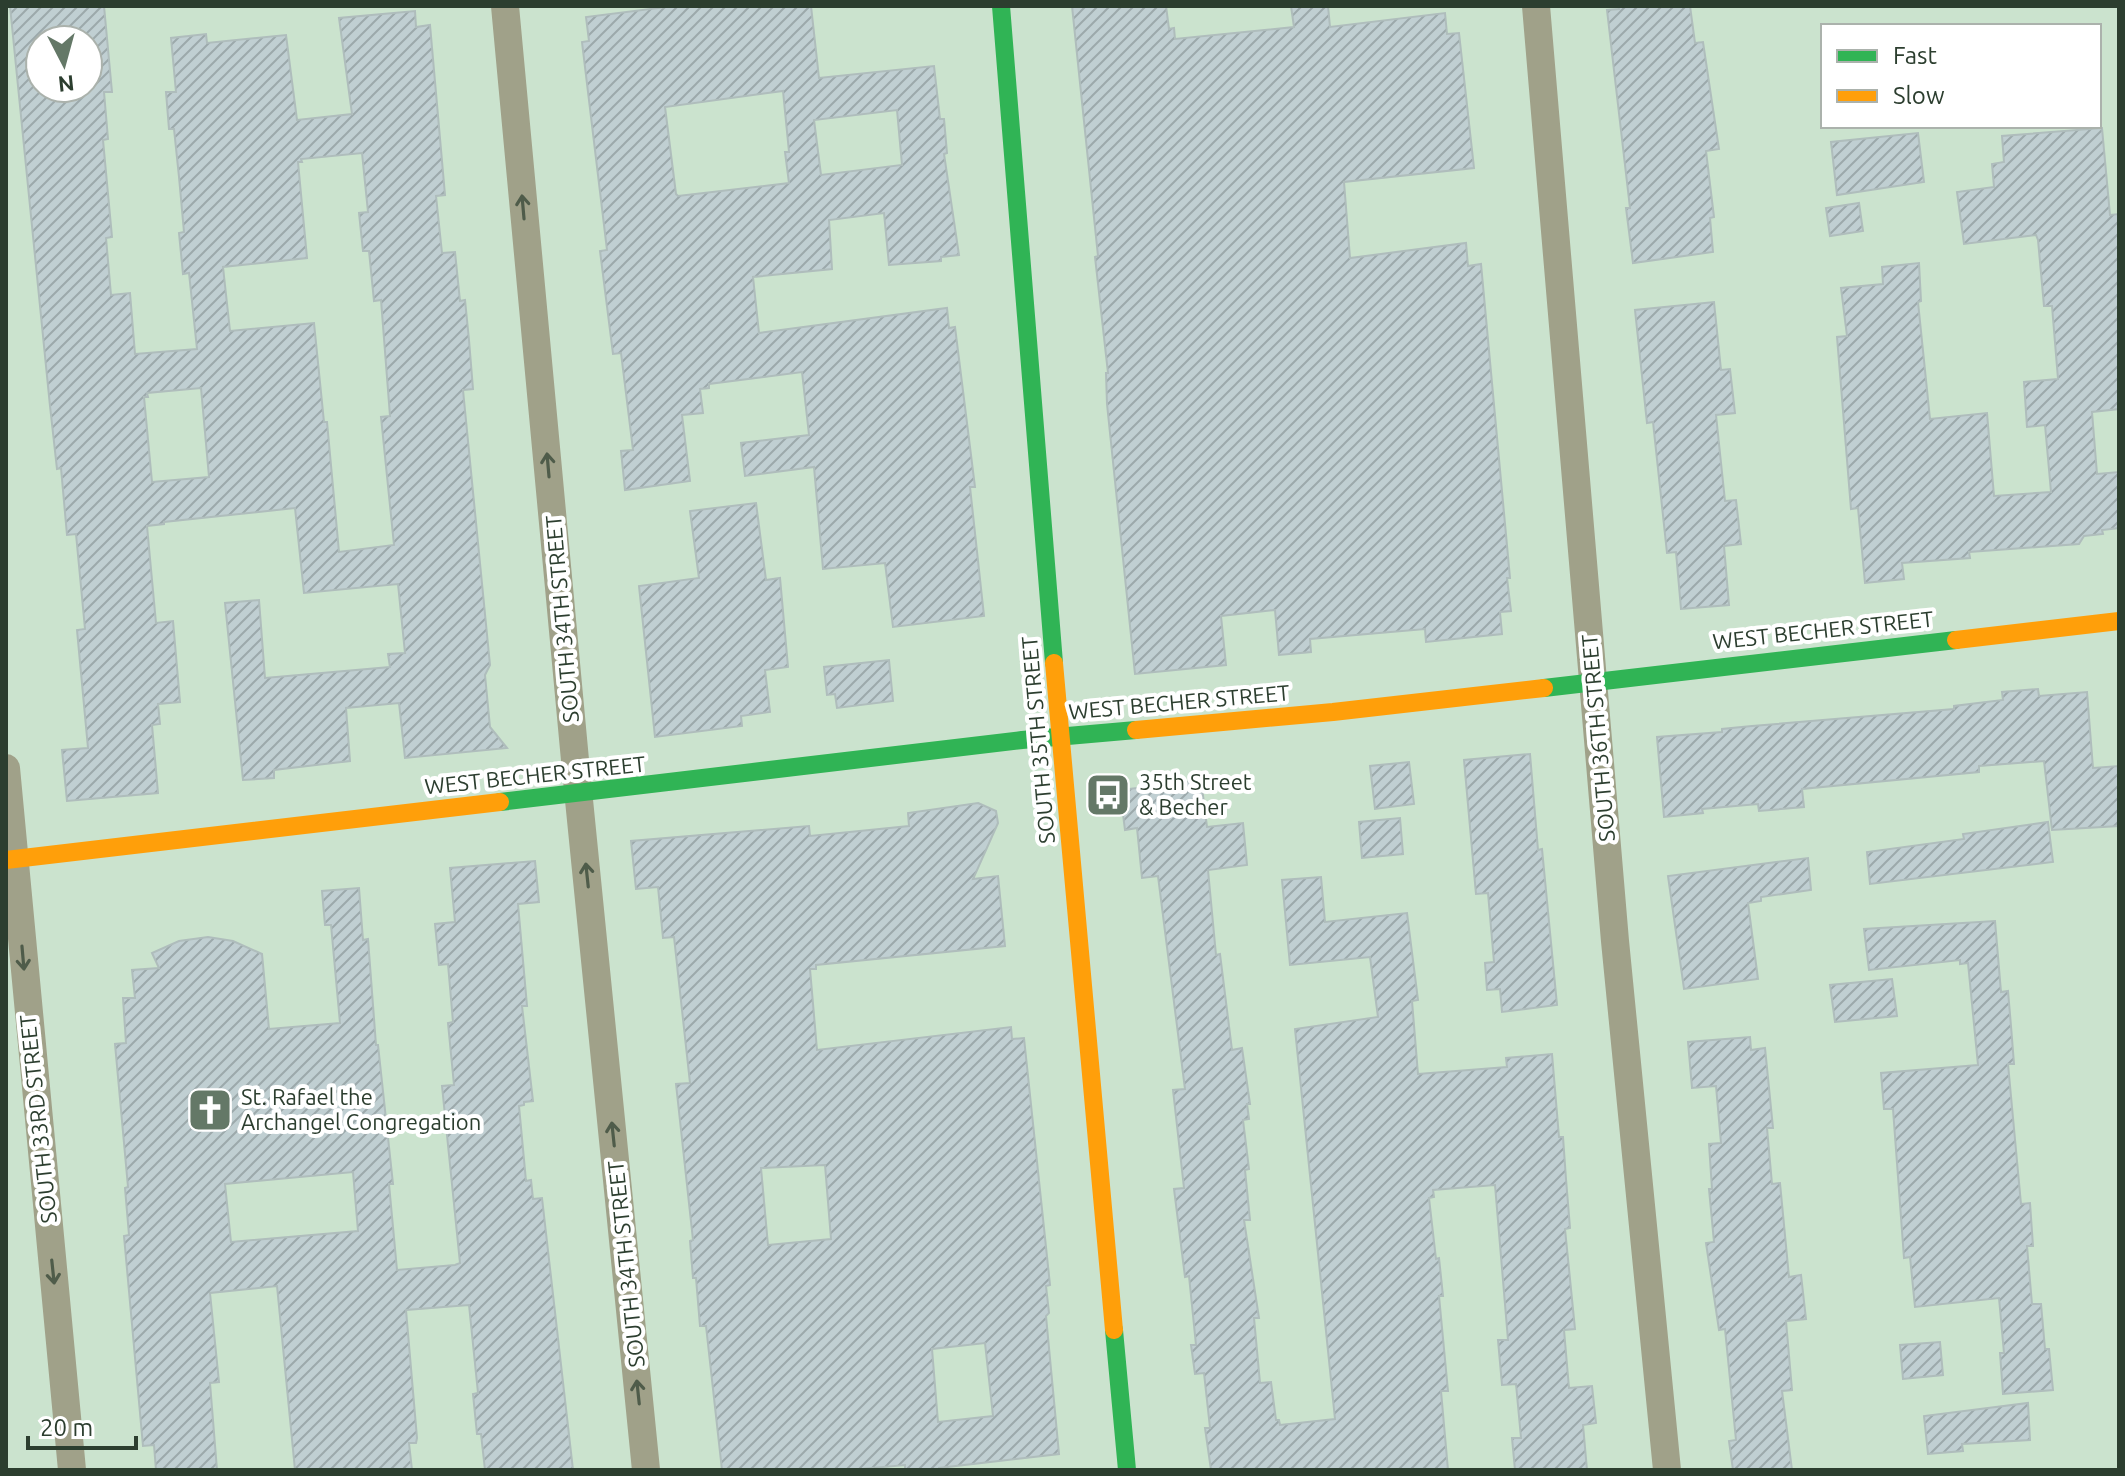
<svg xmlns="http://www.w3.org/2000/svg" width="2125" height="1476" viewBox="0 0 2125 1476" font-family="Ubuntu,sans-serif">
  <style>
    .building { fill: url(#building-hatch); stroke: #afbdbc; stroke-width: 2; fill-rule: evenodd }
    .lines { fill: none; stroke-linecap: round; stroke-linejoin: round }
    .street { stroke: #a0a189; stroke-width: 28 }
    .fast { stroke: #30b455; stroke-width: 18 }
    .slow { stroke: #ff9f0a; stroke-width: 18 }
    .oneway { stroke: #4f5c4a }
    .labels { text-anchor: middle; stroke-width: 8; stroke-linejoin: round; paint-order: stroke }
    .street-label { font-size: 22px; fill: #2c3e2f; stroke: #fff }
    .poi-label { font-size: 22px; fill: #2c3e2f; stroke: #fff; text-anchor: start }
  </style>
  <defs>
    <pattern id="building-hatch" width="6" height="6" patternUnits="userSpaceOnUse" patternTransform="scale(2)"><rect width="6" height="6" fill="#c0cfd2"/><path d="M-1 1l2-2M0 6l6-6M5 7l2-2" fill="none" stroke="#9ca9ab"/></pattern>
  </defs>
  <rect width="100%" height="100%" fill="#cbe3ce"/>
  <g class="building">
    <path d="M10,6H104L112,92H104L108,139L103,140L112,237L106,238L111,295L130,293L135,354L197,349L189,273L183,274L179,233L184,232L179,177L174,129H169L166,92H176L171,38L206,34L207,43L286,35L297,120L352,114L339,18L415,11L416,27L430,25L445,195L436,196L442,253L455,252L460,301L465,300L469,340L473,389L463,390L490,665L485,675L490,727L507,748L405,758L399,703L346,708L350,761L274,770V778L243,780L225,603L259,600L265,678L390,667L388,654L405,653L398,584L304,593L295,508L164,522V524L147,526L156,623L173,621L180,702L158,704L160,724L152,725L158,793L67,801L62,750L88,748L77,630L85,629L76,534L67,535L61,468L57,469L50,406ZM40,40H88V88H40ZM362,153L368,212L359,213L363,251H369L374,301L381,300L390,416L381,417L394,545L339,552L327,422H324L314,323L230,331L223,267L307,258L298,162H302L301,159ZM201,388L209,477L152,482L144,397H148L147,393Z"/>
    <path d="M674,6H811L819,78L934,66L940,119H944L947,153L944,154L959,255L941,257V261L889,265L884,213L829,220L832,269L753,277L759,333L947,308L949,328L955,327L975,487H970L984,616L893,627L885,563L823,569L814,467L745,476L741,443L809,435L802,372L709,384V388L700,389L703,413L682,415L690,481L625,490L621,451L633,450L621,353L613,354L600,251L607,250L582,42L589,41L586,17ZM783,91L789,152H785L789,183L678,196L676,194L665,107ZM897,110L902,165L821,175L814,120Z"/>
    <path d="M1072,6H1166L1169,29L1174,28L1175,39L1294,27L1291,6H1328L1330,27L1445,13L1447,34L1459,33L1474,168L1344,182L1350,258L1466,243L1468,266L1481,264L1510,578H1507L1511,611L1500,612L1502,634L1426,642L1425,629L1310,639L1311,652L1279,655L1275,610L1221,616L1226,665L1135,674L1107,404L1106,373H1108L1095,257L1098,256Z"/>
    <path d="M1618,6H1690L1695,43L1703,42L1719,149L1706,151L1714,217L1710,218L1713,252L1633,263L1626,208H1630L1607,10L1619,9Z"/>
    <path d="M2102,128L2110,215L2119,214V409L2092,412L2097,474L2119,472V528L2102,530L2103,534L2084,536L2079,544L1969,552L1970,558L1902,563L1904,579L1865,583L1858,508L1851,509L1837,337L1847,336L1841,288L1883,284L1882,267L1919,263L1921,301L1918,302L1930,419L1987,413L1994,496L2051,492L2045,425L2027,427L2024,382L2058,379L2052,306H2044L2038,240L2036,235L1964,244L1957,192L1994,187L1992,164L2004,162L2002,136Z"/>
    <path d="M1918,133L1924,182L1837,195L1831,142Z"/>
    <path d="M1859,203L1863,231L1830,236L1826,208Z"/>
    <path d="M1714,302L1721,370L1730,369L1735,413L1716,415L1725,501L1736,500L1741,544L1724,546L1729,605L1681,609L1676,552L1667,553L1653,422L1647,423L1635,310Z"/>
    <path d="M756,503L766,580L780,578L788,667L765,670L770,712L741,716L742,726L655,737L639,586L699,578L690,511Z"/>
    <path d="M889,660L893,701L837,708L835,694L827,695L824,667Z"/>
    <path d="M2038,689L2039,696L2087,692L2093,768L2119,766V826L2052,830L2044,761L1979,766V772L1802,789L1804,807L1759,811L1758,804L1702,809L1703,813L1664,817L1657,737L1722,732V729L1752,726L1954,709V706L2003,700L2002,692Z"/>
    <path d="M1530,754L1538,850L1542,849L1557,1005L1502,1012L1500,989L1487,990L1485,963L1494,962L1488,893L1476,894L1464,760Z"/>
    <path d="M1409,762L1414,804L1375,809L1370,766Z"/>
    <path d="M1201,780L1207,827L1243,823L1247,865L1208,870L1216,955L1220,954L1232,1050L1242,1048L1250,1104H1247L1249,1119L1243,1120L1249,1169L1245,1170L1250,1220H1244L1259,1318H1254L1260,1383L1271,1382L1276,1420H1279L1280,1425L1335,1419L1295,1029L1378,1017L1370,957L1290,965L1282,880L1321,877L1325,922L1407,913L1418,1000L1412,1001L1418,1074L1507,1067L1506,1058L1552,1054L1559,1137H1563L1566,1179L1570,1228L1565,1229L1575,1329L1564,1330L1569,1388L1592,1386L1596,1423L1583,1425L1587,1470H1515L1512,1438H1521L1516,1384L1502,1385L1498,1340H1508L1495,1185L1433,1190L1434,1197L1429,1198L1436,1259L1439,1258L1443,1296H1439L1448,1391H1441L1448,1470H1211L1205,1428H1210L1204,1373L1195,1374L1191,1345H1196L1189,1276L1185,1277L1174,1189L1184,1188L1173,1090L1185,1089L1158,876L1142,878L1137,828L1125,830L1120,790Z"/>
    <path d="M978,803L996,811L998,823L973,879L998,876L1005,946L816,965V969H810L817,1050L1011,1027L1012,1039L1024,1038L1050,1285L1046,1286L1049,1313L1046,1316L1059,1454L939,1468V1470H905V1465L850,1470H722L706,1326H700L696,1278H693L690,1241L693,1240L676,1084L690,1083L674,937L663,938L658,887L636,889L631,841L809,826L810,836L909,826L908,813ZM825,1165L831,1239L768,1245L761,1168ZM985,1343L993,1416L938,1422L932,1349Z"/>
    <path d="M1400,818L1403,854L1362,858L1359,822Z"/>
    <path d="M2048,822L2053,862L1870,884L1867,852L1964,839L1963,834Z"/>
    <path d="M1808,858L1811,890L1761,897V901L1748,903L1758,979L1684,989L1668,876Z"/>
    <path d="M535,861L539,902L518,904L527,1006H522L533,1101L524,1102V1105L519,1106L526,1181L531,1180L533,1199L542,1198L573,1470H485L481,1434H477L473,1394L478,1393L469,1305L406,1310L417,1438L416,1443H409L412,1470H295L277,1286L210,1293L219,1382L210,1383L217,1470H156L154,1445L143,1446L124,1236L129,1235L125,1188L128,1187L115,1044L126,1043L123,998H135L132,970L159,968L152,953L179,941L208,937L233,941L262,954L269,1029L340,1023L331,925H325L322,891L359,888L363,940L368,939L376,1045H378L393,1184H389L397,1270L455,1265L460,1263L442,1086L454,1085L448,1023L453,1022L448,964L439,965L435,924L455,922L450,868ZM353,1172L358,1231L231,1242L225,1184Z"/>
    <path d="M1995,921L2001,992L2008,991L2011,1026L2014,1064H2008L2021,1204L2030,1203L2033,1246H2027L2032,1304H2041L2045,1349H2049L2053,1390L2003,1394L2000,1353H2004L1999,1298L1915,1307L1910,1257L1904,1258L1893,1109H1884L1881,1073L1978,1065L1968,963L1960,964V960L1869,970L1864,929Z"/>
    <path d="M1892,979L1897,1016L1835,1022L1830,985Z"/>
    <path d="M1750,1037L1751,1050L1765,1048L1773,1128H1767L1772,1184L1780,1183L1789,1277L1801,1275L1806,1319L1786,1321L1792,1390L1782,1391L1792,1470H1733L1729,1441L1736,1440L1725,1329L1719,1330L1706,1243L1714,1242L1709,1189H1712L1709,1144L1721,1143L1716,1086L1692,1088L1688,1042Z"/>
    <path d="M1940,1342L1943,1375L1903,1379L1900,1345Z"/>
    <path d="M2028,1403L2030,1440L1962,1444L1963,1451L1928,1454L1924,1416Z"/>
  </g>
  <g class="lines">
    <g class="street">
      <path d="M505,6L575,760L646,1470"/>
      <path d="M1536,6L1615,941L1667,1470"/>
      <path d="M6,768L72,1470"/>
    </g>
    <g class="fast">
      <path d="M1001,6L1054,663"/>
      <path d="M1544,688L1956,640"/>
      <path d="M500,802L1022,740L1136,730"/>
      <path d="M1114,1330L1127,1470"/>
    </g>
    <g class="slow">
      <path d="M1956,640L2119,621"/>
      <path d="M1054,663L1114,1330"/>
      <path d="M1136,730L1333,712L1544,688"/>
      <path d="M6,860L500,802"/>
    </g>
  </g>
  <defs><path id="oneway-shaft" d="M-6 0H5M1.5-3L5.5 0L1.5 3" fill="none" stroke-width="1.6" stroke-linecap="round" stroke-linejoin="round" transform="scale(2)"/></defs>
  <g class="oneway">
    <use href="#oneway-shaft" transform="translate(523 207) rotate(-95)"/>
    <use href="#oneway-shaft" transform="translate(548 465) rotate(-95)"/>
    <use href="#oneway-shaft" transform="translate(587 875) rotate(-96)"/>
    <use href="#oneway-shaft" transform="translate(23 958) rotate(85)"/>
    <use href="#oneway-shaft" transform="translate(613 1134) rotate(-96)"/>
    <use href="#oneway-shaft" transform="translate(53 1272) rotate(84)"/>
    <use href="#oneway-shaft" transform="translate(638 1392) rotate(-96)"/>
  </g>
  <defs>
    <g id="bus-square" transform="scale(2.3)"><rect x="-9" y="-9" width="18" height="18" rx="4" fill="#647867" stroke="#fff"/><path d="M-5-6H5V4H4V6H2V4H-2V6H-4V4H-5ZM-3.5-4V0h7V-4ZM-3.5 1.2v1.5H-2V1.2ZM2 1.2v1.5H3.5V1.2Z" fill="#fff"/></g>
    <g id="church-square" transform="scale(2.3)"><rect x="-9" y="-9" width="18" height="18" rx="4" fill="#647867" stroke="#fff"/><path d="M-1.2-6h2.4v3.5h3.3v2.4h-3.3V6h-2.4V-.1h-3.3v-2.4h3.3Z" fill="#fff"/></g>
  </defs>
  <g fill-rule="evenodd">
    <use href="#bus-square" x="1108" y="795"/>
    <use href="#church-square" x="210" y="1110"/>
  </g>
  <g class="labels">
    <g class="street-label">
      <text transform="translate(562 619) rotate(-95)" y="8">SOUTH 34TH STREET</text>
      <text transform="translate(1823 630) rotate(-6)" y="8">WEST BECHER STREET</text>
      <text transform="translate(1179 702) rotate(-5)" y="8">WEST BECHER STREET</text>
      <text transform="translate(1598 738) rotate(-95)" y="8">SOUTH 36TH STREET</text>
      <text transform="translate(1038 740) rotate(-95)" y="8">SOUTH 35TH STREET</text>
      <text transform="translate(535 775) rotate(-6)" y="8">WEST BECHER STREET</text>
      <text transform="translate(38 1119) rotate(-96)" y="8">SOUTH 33RD STREET</text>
      <text transform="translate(626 1264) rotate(-96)" y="8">SOUTH 34TH STREET</text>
    </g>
    <g class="poi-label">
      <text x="1139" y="790">35th Street<tspan x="1139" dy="25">&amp; Becher</tspan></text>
      <text x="241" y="1105">St. Rafael the<tspan x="241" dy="25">Archangel Congregation</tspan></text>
    </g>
  </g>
  <rect width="2125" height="1476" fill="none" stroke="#2c3e2f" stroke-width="16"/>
  <rect x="1821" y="24" width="280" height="104" fill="#ffffff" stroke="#abb2ac" stroke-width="2"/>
  <rect x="1837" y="50" width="40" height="12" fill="#30b455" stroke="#abb2ac" stroke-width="2"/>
  <text x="1893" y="64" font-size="24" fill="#2c3e2f">Fast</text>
  <rect x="1837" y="90" width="40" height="12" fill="#ff9f0a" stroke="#abb2ac" stroke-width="2"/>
  <text x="1893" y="104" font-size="24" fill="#2c3e2f">Slow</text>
  <g transform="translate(64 64) rotate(174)"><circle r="38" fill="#ffffff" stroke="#abb2ac" stroke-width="2"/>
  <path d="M0-6L14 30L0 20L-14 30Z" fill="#647867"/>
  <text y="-12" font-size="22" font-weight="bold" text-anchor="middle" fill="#2c3e2f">N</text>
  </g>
  <path d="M28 1436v12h108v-12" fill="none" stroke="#2c3e2f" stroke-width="4"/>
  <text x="40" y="1436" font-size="24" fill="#2c3e2f" stroke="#ffffff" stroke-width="6" paint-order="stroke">20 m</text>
</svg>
